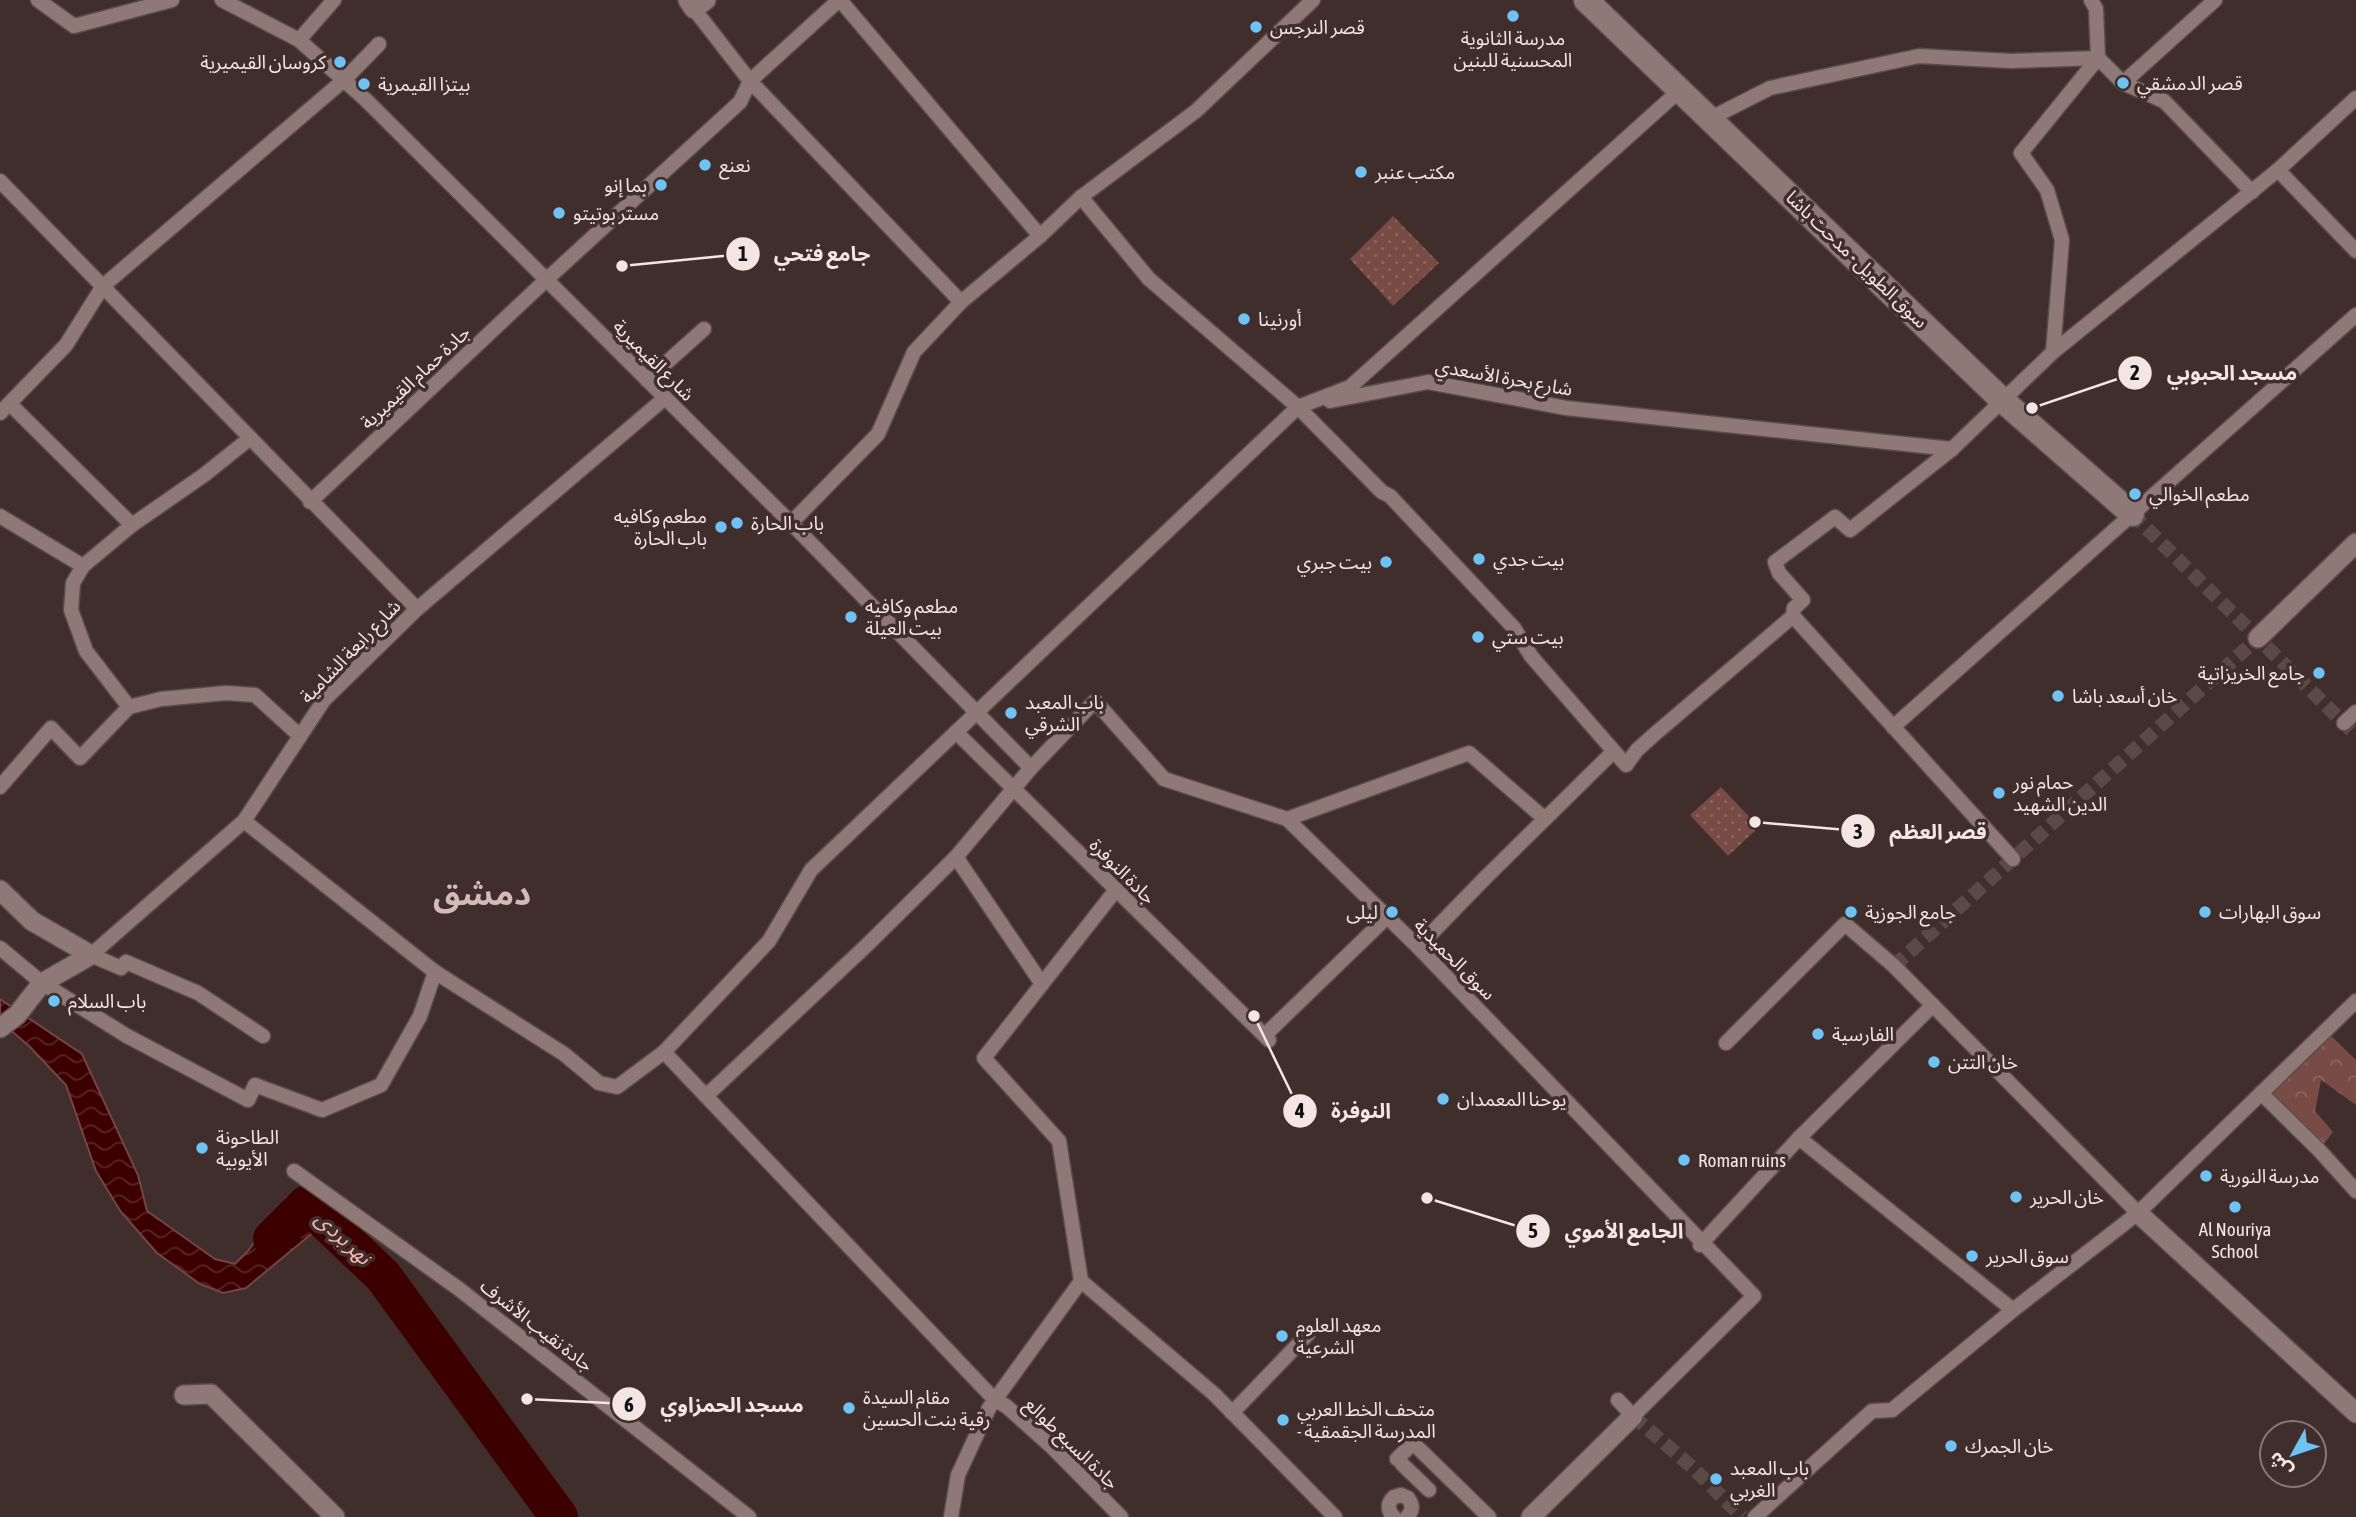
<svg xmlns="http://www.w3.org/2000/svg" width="2356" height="1517" viewBox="0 0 2356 1517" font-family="'Asap Condensed','Noto Sans Arabic',sans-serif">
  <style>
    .grass { fill: url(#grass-dots) }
    .forest { fill: url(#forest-crowns) }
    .water { fill: url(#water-waves); stroke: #734545; stroke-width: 2 }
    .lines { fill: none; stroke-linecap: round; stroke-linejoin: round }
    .river { stroke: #3c0001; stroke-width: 38 }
    .pedestrian-tunnel { stroke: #5b4948; stroke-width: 14; stroke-dasharray: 14 7; stroke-linecap: butt }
    .pedestrian-casing { stroke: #5b4c4a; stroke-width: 17 }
    .minor-casing { stroke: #5b4c4a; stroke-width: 22 }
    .tertiary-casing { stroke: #5b4c4a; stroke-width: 27 }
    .pedestrian { stroke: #8f7977; stroke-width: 14 }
    .minor { stroke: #8f7977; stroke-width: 19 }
    .tertiary { stroke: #8f7977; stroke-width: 24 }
    .poi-dot { fill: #6fc2f4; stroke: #402e2c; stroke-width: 2.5 }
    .labels { text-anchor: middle; stroke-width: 7; stroke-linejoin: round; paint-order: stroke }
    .poi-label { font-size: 19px; fill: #f2e5e4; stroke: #402e2c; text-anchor: start }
    .street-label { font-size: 19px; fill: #f2e5e4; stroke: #402e2c }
    .water-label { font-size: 21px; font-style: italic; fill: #f6b8b0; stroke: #402e2c }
    .town-label { font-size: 33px; font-weight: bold; fill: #d2bab7; stroke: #402e2c }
    .leader { fill: none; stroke: #f2e5e4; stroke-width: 2.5 }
    .callout-dot { fill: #f2e5e4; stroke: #402e2c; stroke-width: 2.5 }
    .mark-label { font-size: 21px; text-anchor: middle; font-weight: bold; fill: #111 }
    .callout-label { font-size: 21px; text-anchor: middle; font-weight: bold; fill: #f2e5e4; stroke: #402e2c; stroke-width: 7; stroke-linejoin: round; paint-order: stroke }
  </style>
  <defs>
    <pattern id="grass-dots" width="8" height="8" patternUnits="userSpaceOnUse" patternTransform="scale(1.75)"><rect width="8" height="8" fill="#794b45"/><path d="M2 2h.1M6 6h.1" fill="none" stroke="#8c6560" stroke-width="1.8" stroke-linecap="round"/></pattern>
    <pattern id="forest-crowns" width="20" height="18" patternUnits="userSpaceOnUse" patternTransform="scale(1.75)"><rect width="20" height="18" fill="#794b45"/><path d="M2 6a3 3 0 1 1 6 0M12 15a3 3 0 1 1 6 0" fill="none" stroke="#8c6560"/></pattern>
    <pattern id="water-waves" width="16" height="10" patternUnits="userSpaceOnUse" patternTransform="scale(1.75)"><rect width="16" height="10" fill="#3c0001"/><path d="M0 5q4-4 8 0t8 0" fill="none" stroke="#592526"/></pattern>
  </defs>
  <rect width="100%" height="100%" fill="#402e2c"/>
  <g class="grass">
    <path d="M1393,216L1439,263L1393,306L1350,259Z"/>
    <path d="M1721,787L1759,827L1728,856L1690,815Z"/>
  </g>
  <path class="forest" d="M2326,1031L2356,1060V1105L2321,1080L2315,1111L2333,1132L2319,1150L2261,1094Z"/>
  <path class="water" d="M0,999L82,1054L138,1175L147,1211L215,1259L235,1264L248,1251L287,1198L307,1204L339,1235L316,1230L246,1288L223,1293L200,1284L157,1253L121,1212L96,1171L66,1085L29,1046L0,1021Z"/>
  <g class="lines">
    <path class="river" d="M272,1239L307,1204L383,1276L559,1517"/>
    <g class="pedestrian-tunnel">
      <path d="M2132,514L2356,735"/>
      <path d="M1894,966L2258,638"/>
      <path d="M1633,1416L1693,1468L1742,1517"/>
    </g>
    <g class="pedestrian-casing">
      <g id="pedestrian">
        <path d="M38,0L74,26L172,0"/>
        <path d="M222,0L299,40L366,100L791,523L1031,768L1095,701L1164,779L1287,819L1418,947L1754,1296L1633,1416L1618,1400"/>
        <path d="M840,0L1040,236L1081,197L1196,111L1313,0"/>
        <path d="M694,9L750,81L961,302L914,352L878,434L791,523"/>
        <path d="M299,40L334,0"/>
        <path d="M2123,83L2215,0"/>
        <path d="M1711,118L1770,88L1919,56L2011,61L2098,58L2123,83L2164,101L2252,192"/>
        <path d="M2278,170L2356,251"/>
        <path d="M0,181L417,609"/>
        <path d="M1081,197L1149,279L1298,407L1382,492L1390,496L1514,628L1531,656L1626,765L1637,750L1656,733L1793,616L2013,859"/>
        <path d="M961,302L1040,236"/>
        <path d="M2053,352L2062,240L2047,190L2021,153L2098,58L2096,9L2091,0"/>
        <path d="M647,380L704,329"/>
        <path d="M1330,401L1428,382L1566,408L1952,449"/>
        <path d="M10,404L132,525"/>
        <path d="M0,413L66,345L103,286L344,80L379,44"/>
        <path d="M310,502L546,280L740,102L750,81L839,0"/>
        <path d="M0,516L83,566"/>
        <path d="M1793,616L1794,608L1803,600L1779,573L1775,562L1835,517L1850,530L1952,449L2053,352L2278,170L2356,98"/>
        <path d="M129,707L86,651L71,610L73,583L83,566L132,525L204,475L249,439"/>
        <path d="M2344,723L2356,712"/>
        <path d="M1893,727L2356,315"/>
        <path d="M956,732L1269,1040"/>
        <path d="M0,787L51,728L80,758L129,707L161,699L226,693L255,695L300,736"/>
        <path d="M1287,819L1469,753L1545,819"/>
        <path d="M244,821L435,972"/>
        <path d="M956,857L1042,984"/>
        <path d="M1115,891L984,1058L1059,1141L1081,1281L1214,1394L1335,1517"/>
        <path d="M1418,947L1485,878L1613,752"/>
        <path d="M0,948L42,983L127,1036L248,1100L255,1085L322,1110L381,1085L420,1016L435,972L564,1054L599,1083L617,1087L664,1052L995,1400L1006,1406L1053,1448L1121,1517"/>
        <path d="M1265,1035L1386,918"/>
        <path d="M263,1036L198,993L126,962L121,968L91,955L244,821L324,700L417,609L665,398"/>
        <path d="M1726,1043L1845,924L1894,966L2138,1213L2013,1310L1892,1410L1872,1411L1755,1517"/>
        <path d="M664,1052L769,941L811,870L1298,407L1350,387L1680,90"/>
        <path d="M2261,1093L2319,1150L2356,1191"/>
        <path d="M706,1096L867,945L956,857L1031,768"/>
        <path d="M1799,1138L2013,1310"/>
        <path d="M294,1171L459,1289L749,1517"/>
        <path d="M2138,1213L2356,1001"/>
        <path d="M1700,1245L1799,1138L1933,1005"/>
        <path d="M1232,1413L1308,1334"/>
        <path d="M1397,1459L1413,1443L1489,1517"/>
        <path d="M1402,1464L1429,1490"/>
        <path d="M951,1517L958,1475L989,1408L1081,1281"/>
        <path d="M1394,1517C1387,1511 1387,1503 1394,1497L1401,1495L1408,1498C1413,1505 1413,1511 1407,1517"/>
      </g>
    </g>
    <g class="minor-casing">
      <g id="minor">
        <path d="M688,0L694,9L706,0"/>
        <path d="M2258,638L2356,543"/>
        <path d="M0,890L32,921L91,955"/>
        <path d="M0,1028L17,1015L42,983L91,955"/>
        <path d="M2138,1213L2356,1413"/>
        <path d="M184,1395L211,1394L335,1517"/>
        <path d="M1531,1517L1633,1416"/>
      </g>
    </g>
    <g class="tertiary-casing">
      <path id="tertiary" d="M1586,0L2002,400L2132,514"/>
    </g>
    <use href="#pedestrian" class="pedestrian"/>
    <use href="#minor" class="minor"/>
    <use href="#tertiary" class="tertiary"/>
  </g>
  <g class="poi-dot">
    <circle cx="1513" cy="16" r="7"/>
    <circle cx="1256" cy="27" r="7"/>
    <circle cx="340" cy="62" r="7"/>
    <circle cx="2123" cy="83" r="7"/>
    <circle cx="364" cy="84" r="7"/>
    <circle cx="705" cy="165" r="7"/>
    <circle cx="1361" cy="172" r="7"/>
    <circle cx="661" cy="185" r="7"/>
    <circle cx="559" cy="213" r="7"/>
    <circle cx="1244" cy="319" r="7"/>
    <circle cx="2135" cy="494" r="7"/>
    <circle cx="737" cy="523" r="7"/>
    <circle cx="721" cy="527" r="7"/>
    <circle cx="1479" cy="559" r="7"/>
    <circle cx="1386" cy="562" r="7"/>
    <circle cx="851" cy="617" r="7"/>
    <circle cx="1478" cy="637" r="7"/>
    <circle cx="2319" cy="673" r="7"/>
    <circle cx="2058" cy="696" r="7"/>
    <circle cx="1011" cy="713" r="7"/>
    <circle cx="1999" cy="793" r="7"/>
    <circle cx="1392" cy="912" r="7"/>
    <circle cx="1851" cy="912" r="7"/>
    <circle cx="2205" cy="912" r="7"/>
    <circle cx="54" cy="1001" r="7"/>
    <circle cx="1818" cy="1034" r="7"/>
    <circle cx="1934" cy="1062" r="7"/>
    <circle cx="1443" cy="1099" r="7"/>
    <circle cx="202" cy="1148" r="7"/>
    <circle cx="1684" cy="1160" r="7"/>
    <circle cx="2206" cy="1176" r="7"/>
    <circle cx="2016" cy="1197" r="7"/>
    <circle cx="2235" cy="1207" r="7"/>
    <circle cx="1972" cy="1256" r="7"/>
    <circle cx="1282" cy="1336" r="7"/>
    <circle cx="849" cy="1408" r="7"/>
    <circle cx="1283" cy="1420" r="7"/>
    <circle cx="1951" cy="1446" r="7"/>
    <circle cx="1716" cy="1479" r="7"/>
  </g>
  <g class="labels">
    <g class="poi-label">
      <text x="1270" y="34">قصر النرجس</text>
      <text x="1513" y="45" text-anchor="middle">مدرسة الثانوية<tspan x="1513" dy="22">المحسنية للبنين</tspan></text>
      <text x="326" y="69" text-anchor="end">كروسان القيميرية</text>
      <text x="2137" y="90">قصر الدمشقي</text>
      <text x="378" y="91">بيتزا القيمرية</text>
      <text x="719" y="172">نعنع</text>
      <text x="1375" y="179">مكتب عنبر</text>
      <text x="647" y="192" text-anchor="end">بما إنو</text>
      <text x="573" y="220">مستر بوتيتو</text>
      <text x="1258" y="326">أورنينا</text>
      <text x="2149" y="501">مطعم الخوالي</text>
      <text x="707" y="523" text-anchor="end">مطعم وكافيه<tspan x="707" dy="22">باب الحارة</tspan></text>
      <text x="751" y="530">باب الحارة</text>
      <text x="1493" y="566">بيت جدي</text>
      <text x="1372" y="569" text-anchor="end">بيت جبري</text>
      <text x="865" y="613">مطعم وكافيه<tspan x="865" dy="22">بيت العيلة</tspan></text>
      <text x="1492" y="644">بيت ستي</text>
      <text x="2305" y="680" text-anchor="end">جامع الخريزاتية</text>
      <text x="2072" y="703">خان أسعد باشا</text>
      <text x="1025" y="709">باب المعبد<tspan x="1025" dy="22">الشرقي</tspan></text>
      <text x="2013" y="789">حمام نور<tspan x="2013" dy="22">الدين الشهيد</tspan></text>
      <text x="1378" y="919" text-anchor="end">ليلى</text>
      <text x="1865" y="919">جامع الجوزية</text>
      <text x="2219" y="919">سوق البهارات</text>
      <text x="68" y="1008">باب السلام</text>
      <text x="1832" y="1041">الفارسية</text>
      <text x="1948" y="1069">خان التتن</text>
      <text x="1457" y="1106">يوحنا المعمدان</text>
      <text x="216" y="1144">الطاحونة<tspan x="216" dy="22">الأيوبية</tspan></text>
      <text x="1698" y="1167">Roman ruins</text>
      <text x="2220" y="1183">مدرسة النورية</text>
      <text x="2030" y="1204">خان الحرير</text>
      <text x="2235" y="1236" text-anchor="middle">Al Nouriya<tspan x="2235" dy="22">School</tspan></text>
      <text x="1986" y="1263">سوق الحرير</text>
      <text x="1296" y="1332">معهد العلوم<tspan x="1296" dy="22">الشرعية</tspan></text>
      <text x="863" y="1404">مقام السيدة<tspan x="863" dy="22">رقية بنت الحسين</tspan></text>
      <text x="1297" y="1416">متحف الخط العربي<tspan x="1297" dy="22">- المدرسة الجقمقية</tspan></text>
      <text x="1965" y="1453">خان الجمرك</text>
      <text x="1730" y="1475">باب المعبد<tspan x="1730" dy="22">الغربي</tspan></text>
    </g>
    <g class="street-label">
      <text transform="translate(1857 259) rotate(44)" y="7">سوق الطويل - مدحت باشا</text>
      <text transform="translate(654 360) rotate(45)" y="7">شارع القيميرية</text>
      <text transform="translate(415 377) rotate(-43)" y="7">جادة حمام القيميرية</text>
      <text transform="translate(1504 377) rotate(10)" y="7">شارع بحرة الأسعدي</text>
      <text transform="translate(350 651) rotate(-46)" y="7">شارع رابعة الشامية</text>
      <text transform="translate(1123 871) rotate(45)" y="7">جادة النوفرة</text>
      <text transform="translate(1455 959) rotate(45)" y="7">سوق الحميدية</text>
      <text transform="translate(537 1325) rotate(38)" y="7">جادة نقيب الأشرف</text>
      <text transform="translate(1072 1443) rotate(44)" y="7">جادة السبع طوالع</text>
    </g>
    <g class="water-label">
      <text transform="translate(343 1238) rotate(43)" y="7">نهر بردى</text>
    </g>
    <g class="town-label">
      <text x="482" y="905">دمشق</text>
    </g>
  </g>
  <path class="leader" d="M622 266L743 254M2032 408L2135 373M1755 822L1858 831M1254 1016L1300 1111M1427 1198L1533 1231M527 1399L629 1404"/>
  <g class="callout-dot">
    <circle cx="622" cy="266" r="7"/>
    <circle cx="2032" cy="408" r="7"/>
    <circle cx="1755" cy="822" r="7"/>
    <circle cx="1254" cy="1016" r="7"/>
    <circle cx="1427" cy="1198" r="7"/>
    <circle cx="527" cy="1399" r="7"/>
    <circle cx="743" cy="254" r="18"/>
    <circle cx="2135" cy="373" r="18"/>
    <circle cx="1858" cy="831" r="18"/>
    <circle cx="1300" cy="1111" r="18"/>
    <circle cx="1533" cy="1231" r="18"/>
    <circle cx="629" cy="1404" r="18"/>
  </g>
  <g class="mark-label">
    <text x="743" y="261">1</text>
    <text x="2135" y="380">2</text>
    <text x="1858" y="839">3</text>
    <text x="1300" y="1118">4</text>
    <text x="1533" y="1238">5</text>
    <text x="629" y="1412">6</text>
  </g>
  <g class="callout-label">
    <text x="822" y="261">جامع فتحي</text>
    <text x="2232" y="380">مسجد الحبوبي</text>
    <text x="1938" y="839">قصر العظم</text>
    <text x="1361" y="1118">النوفرة</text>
    <text x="1624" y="1238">الجامع الأموي</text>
    <text x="732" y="1412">مسجد الحمزاوي</text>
  </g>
  <g transform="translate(2293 1454) rotate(230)"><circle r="33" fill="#402e2c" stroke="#877776" stroke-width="2"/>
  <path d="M0-5L12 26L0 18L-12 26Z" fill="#6fc2f4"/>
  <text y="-10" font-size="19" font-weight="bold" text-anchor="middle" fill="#f2e5e4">ش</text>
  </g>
</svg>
